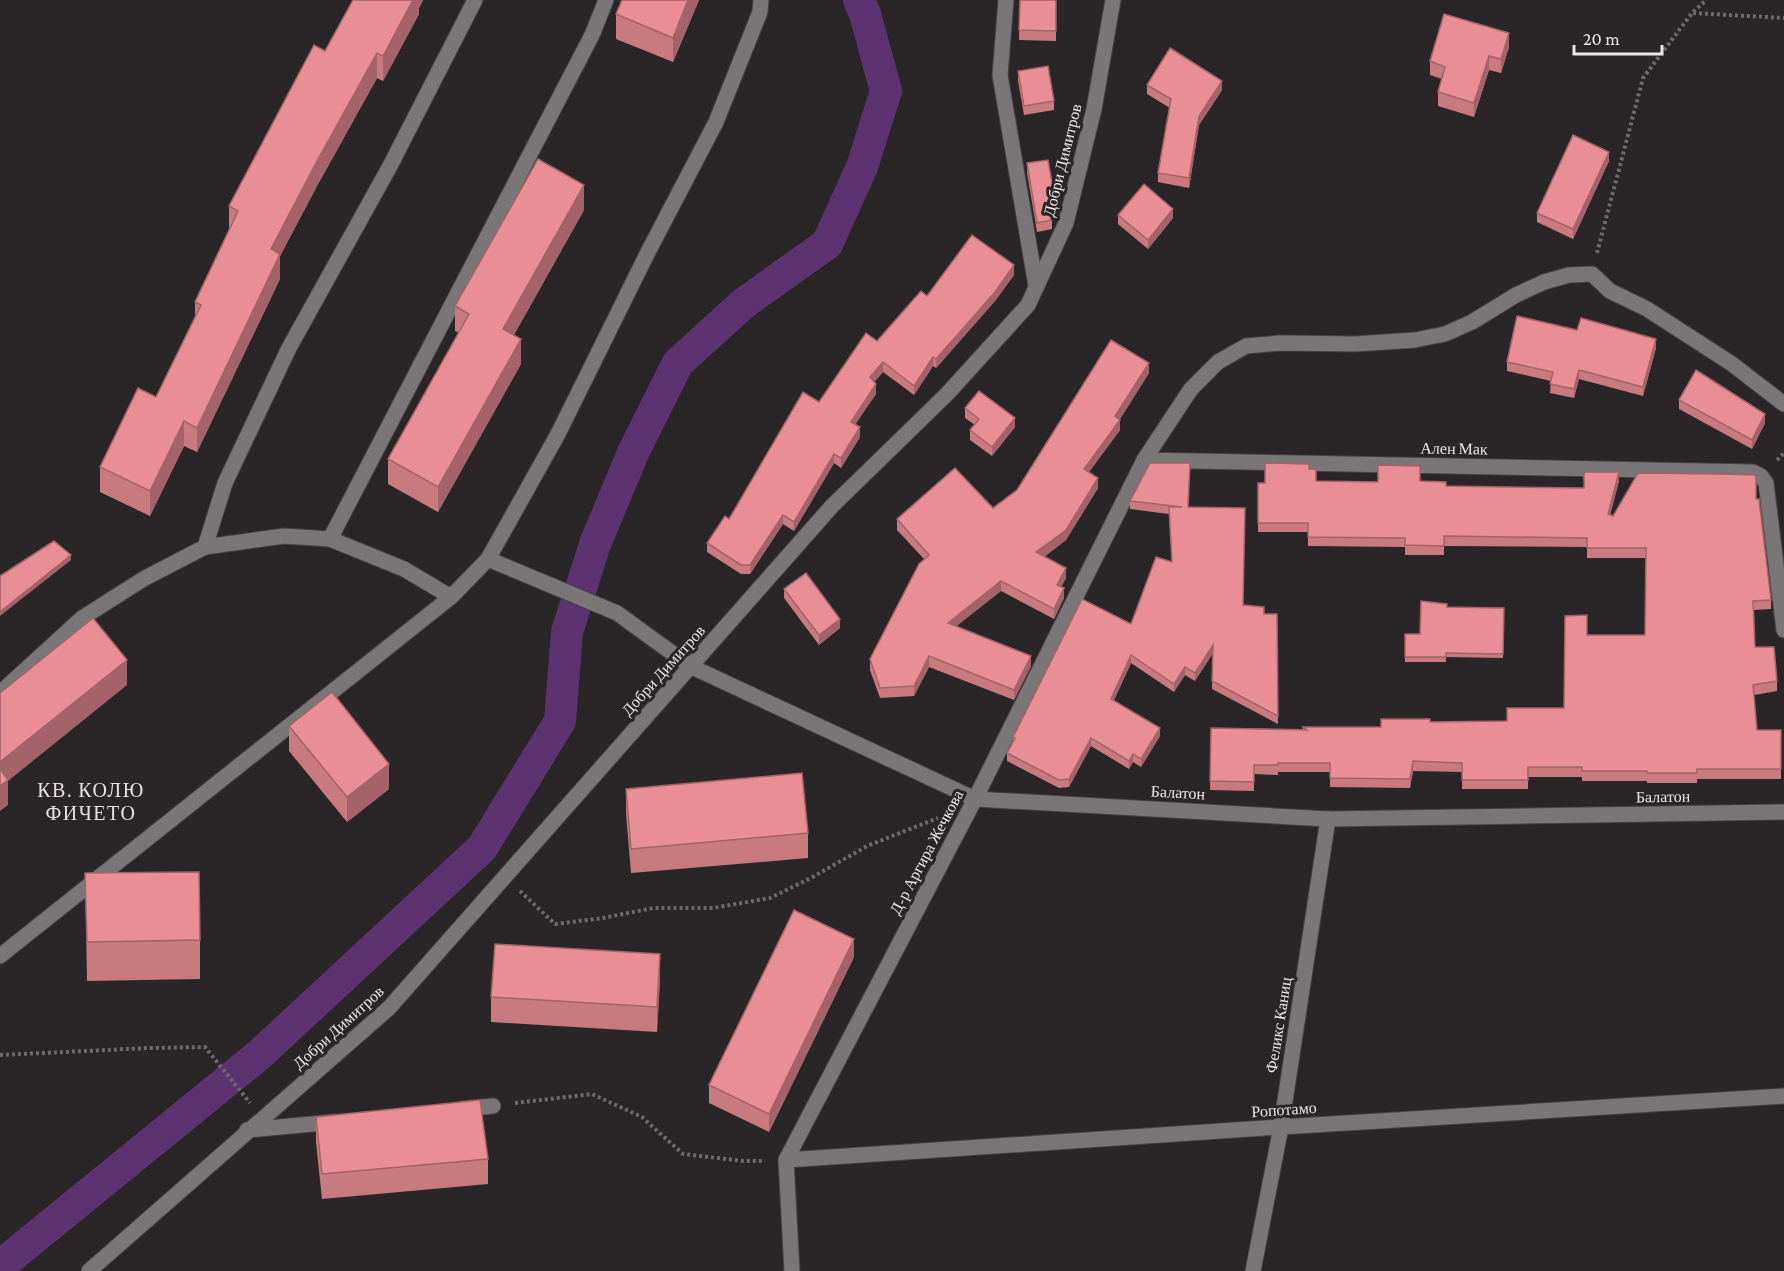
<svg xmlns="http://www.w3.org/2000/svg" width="1784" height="1271" viewBox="0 0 1784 1271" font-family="'Crimson Pro',serif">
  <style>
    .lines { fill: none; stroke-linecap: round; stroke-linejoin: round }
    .canal { stroke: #5d3271; stroke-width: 32 }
    .minor-casing { stroke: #474344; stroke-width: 17 }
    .path { stroke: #6d6a6b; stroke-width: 4; stroke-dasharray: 3 3; stroke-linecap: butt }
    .minor { stroke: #7a7577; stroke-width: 15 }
    .wall { fill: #c87a7f }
    .shaded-wall { fill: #a36368 }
    .building { fill: #e98e94; stroke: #a36368; stroke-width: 1.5 }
    .labels { text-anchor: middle; stroke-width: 6; stroke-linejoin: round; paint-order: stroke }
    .street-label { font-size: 16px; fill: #eae7e8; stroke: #2a2628 }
    .quarter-label { font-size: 20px; letter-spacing: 1.5px; fill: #e7e1e3; stroke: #2a2628 }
  </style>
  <rect width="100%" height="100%" fill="#2a2628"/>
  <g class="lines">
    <path class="canal" d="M0,1266L259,1055L482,848L560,721L567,632L595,544L633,453L678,363L744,303L827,244L862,167L886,91L865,14L859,0"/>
    <g class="minor-casing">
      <g id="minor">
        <path d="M1006,0L1000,75L1036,286"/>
        <path d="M1144,460L1753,472L1761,476L1766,483L1784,630"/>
        <path d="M330,539L592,35L606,0"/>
        <path d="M205,547L225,483L289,348L390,166L475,0"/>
        <path d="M488,559L617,613L690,666L975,799L1328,819L1784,812"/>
        <path d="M0,693L82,618L145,578L205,547L284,536L330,539L404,569L451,597"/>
        <path d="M0,956L451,597L488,559L558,434L647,254L716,122L760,12L761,0"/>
        <path d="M462,1109L493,1106"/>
        <path d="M247,1130L334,1122"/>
        <path d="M786,1160L1281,1127L1784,1096"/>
        <path d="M89,1271L389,1008L832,506L947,394L1028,305L1066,223L1094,109L1113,0"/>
        <path d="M792,1271L786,1160L975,799L1144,460L1191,389L1218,362L1246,346L1280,343L1355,344L1415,340L1445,334L1472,322L1516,295L1544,282L1569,275L1592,274L1610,291L1647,309L1732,364L1784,404"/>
        <path d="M1253,1271L1281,1127L1328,819"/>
      </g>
    </g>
    <g class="path">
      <path d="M1693,13L1784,18"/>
      <path d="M1597,253L1643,78L1692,13L1706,0"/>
      <path d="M1777,460L1784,453"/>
      <path d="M520,891L555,924L603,918L653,908H713L770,898L811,878L867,846L938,818"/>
      <path d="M0,1055L149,1048L205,1047L250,1103"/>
      <path d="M515,1103L592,1094L642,1117L683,1154L743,1161H765"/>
    </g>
    <use href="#minor" class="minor"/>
  </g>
  <g class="wall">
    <path d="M353,0H423L419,8V14L383,81L377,78L317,186L280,256V279L197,452L184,446L150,516L100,492V467L156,397L195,318V302L229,230V206L325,51Z"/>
    <path d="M622,0H699L673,62L616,39V14Z"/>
    <path d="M1020,0H1056V41L1019,40Z"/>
    <path d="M1509,47L1501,73L1489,70L1474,117L1438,106V92L1442,79L1430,75V61Z"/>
    <path d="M1018,71L1054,101V110L1024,115L1018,81Z"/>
    <path d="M1147,85L1222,90L1199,125L1189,188L1158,182V173L1170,108L1147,94Z"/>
    <path d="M1609,161L1573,239L1537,222V213Z"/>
    <path d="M1027,163L1053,188V197L1049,198L1052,220V229L1037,232L1027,173Z"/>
    <path d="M584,210L514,335L521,364L438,512L388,484V459L459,333L455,331V306Z"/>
    <path d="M1118,215L1173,218L1148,249L1118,224Z"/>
    <path d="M1014,275L995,301L936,368L933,366L914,395L883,372L874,382L876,394L855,424L860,437L841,468L834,463L794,531L783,524L750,574H741L707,552V543L729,519L819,402L877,341L927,296Z"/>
    <path d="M1577,330L1656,348L1643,396L1579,379L1574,398L1550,393L1551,381L1507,371V362Z"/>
    <path d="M1149,373L1120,419V430L1089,472L1098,488L1066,540L1044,557L1066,578L1061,587L1064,598L1054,619L1001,591L956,626L1031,666L1014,700L929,667L914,696L880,698L870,670V659L924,559L897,530V519L993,508L1017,490Z"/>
    <path d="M1679,400L1765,423L1752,449L1679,409Z"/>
    <path d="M965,408L1015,427L992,456L970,440V430L975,425L965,418Z"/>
    <path d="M1309,469L1316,481L1378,482L1420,481L1446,486L1584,488L1619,481L1610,515L1613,516L1756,499L1771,600V609L1754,610L1755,647L1777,681V691L1754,695L1757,730H1781V779H1697V783H1647V781H1582V777H1528V789H1462V772L1413,771L1410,788L1330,787V772H1278V775L1254,774V791L1210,790L1211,728L1303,729V727H1381L1430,722L1507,721L1564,708L1587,635H1645L1646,558H1587V547L1444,546V555H1405V547L1308,546V532H1258V483H1265Z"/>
    <path d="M1130,501L1189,507L1243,605L1264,614H1277L1278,724L1212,689L1213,653L1195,681L1185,675L1174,692L1131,663L1114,700L1160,736L1141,767L1133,762L1129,769L1091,746L1069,787L1059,788L1007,761V753L1013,742V737L1131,624L1172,561L1169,514L1130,509Z"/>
    <path d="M784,589L840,628L819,645L784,598Z"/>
    <path d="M1447,607L1504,608L1503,658L1446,657V662H1405V634H1420Z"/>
    <path d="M289,726L389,789L347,822L289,751Z"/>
    <path d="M626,789L808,833V858L631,873L626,813Z"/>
    <path d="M85,873L200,940V979L87,981Z"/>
    <path d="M854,957L769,1132L709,1103V1085Z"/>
    <path d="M660,979L657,1032L491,1022V997Z"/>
    <path d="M316,1117L488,1159V1184L322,1199L316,1142Z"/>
  </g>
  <g class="shaded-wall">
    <path d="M413,0H423L419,8V14L383,81V56Z"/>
    <path d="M688,0H699L673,62V38Z"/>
    <path d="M1509,33V47L1501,73V59Z"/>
    <path d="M377,53V78L317,186L280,256V279L197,452V428L271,249L317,161Z"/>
    <path d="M1489,56V70L1474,117V103Z"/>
    <path d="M1222,81V90L1199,125L1189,188V178L1199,116Z"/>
    <path d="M1609,152V161L1573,239V229Z"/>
    <path d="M584,185V210L503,354V329Z"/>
    <path d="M1173,209V218L1148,249V240Z"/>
    <path d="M1014,265V275L995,301L936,368V359Z"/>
    <path d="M521,339V364L438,512V487Z"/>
    <path d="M1656,339V348L1643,396V387Z"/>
    <path d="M933,357V366L914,395V386Z"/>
    <path d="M883,362V372L870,387V377Z"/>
    <path d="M1149,363V373L1116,425L1120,420V430L1084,479V469L1115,416Z"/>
    <path d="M1579,370V379L1574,398V389Z"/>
    <path d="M876,384V394L851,431V422Z"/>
    <path d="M1765,414V423L1752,449V440Z"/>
    <path d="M1015,418V427L992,456V447Z"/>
    <path d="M184,421V446L150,516V491Z"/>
    <path d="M860,427V437L841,468V458Z"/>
    <path d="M834,454V463L794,531V522Z"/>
    <path d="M1619,472V481L1608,523V514Z"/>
    <path d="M1098,478V488L1066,540L1036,562V552Z"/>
    <path d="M783,515V524L750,574V565Z"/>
    <path d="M71,555V560L0,616V612Z"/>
    <path d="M1066,568V578L1057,595V585Z"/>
    <path d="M1001,581V591L948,633V623Z"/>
    <path d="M1064,588V598L1054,619V609Z"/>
    <path d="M840,619V628L819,645V635Z"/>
    <path d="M1213,645V653L1195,681V673Z"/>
    <path d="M1131,655V663L1111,707V699Z"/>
    <path d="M929,656V667L914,696V686Z"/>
    <path d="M1031,656V666L1014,700V690Z"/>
    <path d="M127,660V685L8,781V805L0,811V762Z"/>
    <path d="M1185,667V675L1174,692V684Z"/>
    <path d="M1160,728V736L1141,767V759Z"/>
    <path d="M1091,738V746L1069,787V779Z"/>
    <path d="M1133,754V762L1129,769V761Z"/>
    <path d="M1413,761V771L1410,788V779Z"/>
    <path d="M389,764V789L347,822V797Z"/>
    <path d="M854,939V957L769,1132V1114Z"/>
    <path d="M660,954V979L657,1032V1007Z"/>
  </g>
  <g class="building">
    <path d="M353,0H413L383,56L377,53L317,161L271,249L280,254L197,428L184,421L150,491L100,467L138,388L156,397L201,305L195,302L238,211L229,206L314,45L325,51Z"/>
    <path d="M622,0H688L673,38L616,14Z"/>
    <path d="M1020,0H1056V31L1019,30Z"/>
    <path d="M1444,14L1509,33L1501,59L1489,56L1474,103L1438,92L1445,67L1430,61Z"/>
    <path d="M1170,48L1222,81L1199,116L1189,178L1158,173L1171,99L1147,85Z"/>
    <path d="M1048,66L1054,101L1024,106L1018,71Z"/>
    <path d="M1573,135L1609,152L1573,229L1537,213Z"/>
    <path d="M538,159L584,185L503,329L521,339L438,487L388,459L469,314L455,306Z"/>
    <path d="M1048,160L1053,188L1048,189L1052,220L1037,223L1027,163Z"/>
    <path d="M1144,184L1173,209L1148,240L1118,215Z"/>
    <path d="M972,235L1014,265L995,292L936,359L933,357L914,386L883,362L870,377L876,384L851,422L860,427L841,458L834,454L794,522L783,515L750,565H741L707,543L725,516L729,519L803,392L819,402L866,333L877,341L921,291L927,296Z"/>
    <path d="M1517,316L1577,330L1581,318L1656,339L1643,387L1579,370L1574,389L1550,384L1553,372L1507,362Z"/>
    <path d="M1111,340L1149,363L1115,416L1120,420L1084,469L1098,478L1066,530L1036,552L1066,568L1057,585L1064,588L1054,609L1001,581L948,623L1031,656L1014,690L929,656L914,686L880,688L870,659L919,564L929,555L897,519L955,468L993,508L1017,490Z"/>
    <path d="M1696,370L1765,414L1752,440L1679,400Z"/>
    <path d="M979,391L1015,418L992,447L970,430L979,419L965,408Z"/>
    <path d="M1150,463H1190L1188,507L1245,508L1243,605L1264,607V614H1277L1278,716L1212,681L1213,645L1195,673L1185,667L1174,684L1131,655L1111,699L1160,728L1141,759L1133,754L1129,761L1091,738L1069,779L1059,780L1007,753L1015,738L1013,737L1082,599L1131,624L1156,557L1172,562L1169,507H1182L1130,501Z"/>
    <path d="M1265,463L1309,464V469H1316V481L1378,482V465L1420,466V481L1446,482V486L1584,488V472H1619L1608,514L1613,516L1638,473L1721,474L1755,475L1756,477V499H1759L1771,600L1753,601L1755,647H1774L1777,681L1753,685L1757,730H1781V769H1697V773H1647V771H1582V767H1528V780H1462V763L1413,761L1410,779L1330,778V763H1278V765H1254V782L1210,781L1211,728L1307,730L1303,727H1381V719H1430V722L1507,721V708H1564L1565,616L1587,615V635H1645L1646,548H1587V538L1444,536V546L1405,545V538L1308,537V523H1258V483H1265Z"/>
    <path d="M54,541L71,555L0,612V576Z"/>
    <path d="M806,573L840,619L819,635L784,589Z"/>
    <path d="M1421,601L1447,604V607L1504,608L1503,654L1446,653V657H1405V634H1420Z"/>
    <path d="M93,618L127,660L0,762V693Z"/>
    <path d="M332,692L389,764L347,797L289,726Z"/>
    <path d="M0,769L8,780L0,786Z"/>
    <path d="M802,773L808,833L631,849L626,789Z"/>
    <path d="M199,872L200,940L87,942L85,873Z"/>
    <path d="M794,910L854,939L769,1114L709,1085Z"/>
    <path d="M495,944L660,954L657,1007L491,997Z"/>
    <path d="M480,1100L488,1159L322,1174L316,1117Z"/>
  </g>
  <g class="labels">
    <g class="street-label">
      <text transform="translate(1062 160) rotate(-76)" y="6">Добри Димитров</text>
      <text transform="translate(1454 448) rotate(1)" y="6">Ален Мак</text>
      <text transform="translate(663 670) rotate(-48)" y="6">Добри Димитров</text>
      <text transform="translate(1178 792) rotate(3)" y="6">Балатон</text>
      <text transform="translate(1663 796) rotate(-1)" y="6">Балатон</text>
      <text transform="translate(926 852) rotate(-62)" y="6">Д-р Аргира Жечкова</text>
      <text transform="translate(1278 1025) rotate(-81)" y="6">Феликс Каниц</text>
      <text transform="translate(338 1027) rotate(-42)" y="6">Добри Димитров</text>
      <text transform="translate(1284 1109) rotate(-4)" y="6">Ропотамо</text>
    </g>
    <g class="quarter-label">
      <text x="91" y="797">КВ. КОЛЮ<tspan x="91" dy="23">ФИЧЕТО</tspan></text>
    </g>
  </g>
  <path d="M1574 45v9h88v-9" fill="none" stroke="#eae7e8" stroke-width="3"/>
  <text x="1583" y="45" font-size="18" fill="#eae7e8" stroke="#2a2628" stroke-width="4.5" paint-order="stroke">20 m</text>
</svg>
